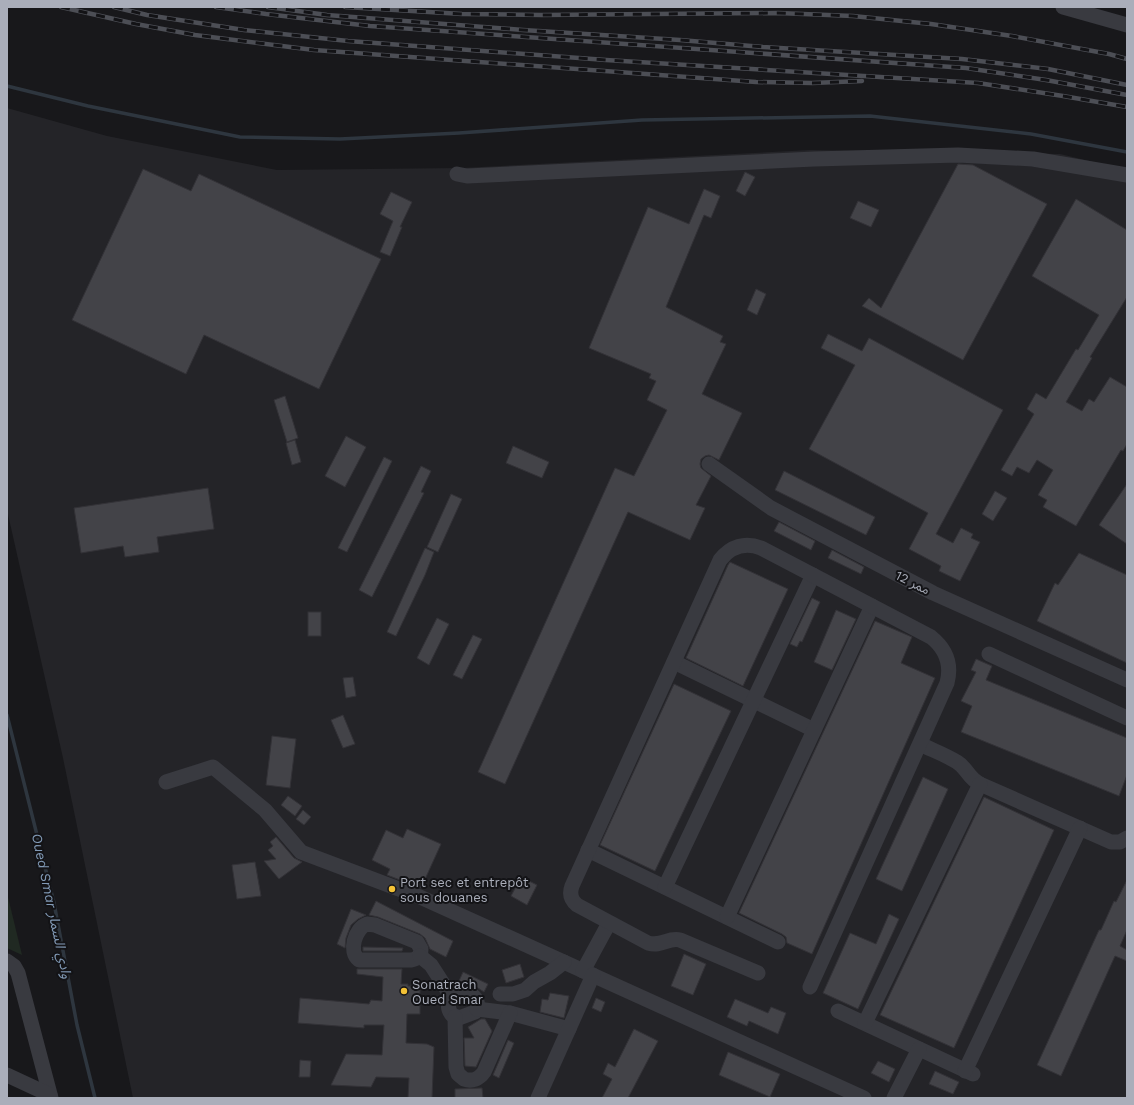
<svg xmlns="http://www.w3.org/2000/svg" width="1134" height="1105" viewBox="0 0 1134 1105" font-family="'Work Sans','Noto Sans Arabic',sans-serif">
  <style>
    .built { fill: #242428 }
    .green { fill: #202922 }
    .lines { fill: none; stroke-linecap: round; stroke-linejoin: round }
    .stream { stroke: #2e363f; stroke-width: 3.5 }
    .building { fill: #434348; stroke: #333237 }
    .minor { stroke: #393a40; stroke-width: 15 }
    .rail-casing { stroke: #4c4e55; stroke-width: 4.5 }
    .rail { stroke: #131316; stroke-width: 3; stroke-dasharray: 9; stroke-linecap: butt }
    .poi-dot { fill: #f4c236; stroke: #131316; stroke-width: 1.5 }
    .labels { text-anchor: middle; stroke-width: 4; stroke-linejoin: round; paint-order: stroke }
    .street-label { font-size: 13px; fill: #aaaeba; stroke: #131316 }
    .poi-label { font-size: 13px; fill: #aaaeba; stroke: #131316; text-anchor: start }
    .water-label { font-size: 14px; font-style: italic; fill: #8199b5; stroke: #131316 }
  </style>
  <rect width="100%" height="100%" fill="#18181b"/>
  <path class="built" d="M7,108L107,136L277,170L462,168L810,150L1060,154L1127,170V1098H133L63,758L7,510Z"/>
  <path class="green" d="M7,893L22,955L7,948Z"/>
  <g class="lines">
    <g class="stream">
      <path d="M7,86L88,106L240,137L340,139L459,133L642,120L870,116L1031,134L1127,152"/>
      <path d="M7,715L54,903L77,1025L95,1098"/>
    </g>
  </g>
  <g class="building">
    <path d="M958,164L973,165L1047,204L963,360L862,306L869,298L881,308Z"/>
    <path d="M143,169L191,191L199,174L381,259L319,389L204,335L186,374L72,320Z"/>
    <path d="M745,172L755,177L745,196L736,191Z"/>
    <path d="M704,189L720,196L711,218L704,215L666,307L723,336L720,342L726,344L702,394L742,413L719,460L709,455L705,456L701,459L700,464L701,468L711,476L696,505L705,508L690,540L628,512L505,784L478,772L615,468L634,476L667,410L647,400L656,381L649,378L651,374L589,348L648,207L689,224Z"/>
    <path d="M391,192L412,202L400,227H402L390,256L380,252L393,221L380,214Z"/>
    <path d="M1076,199L1127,230V297L1090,357L1092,358L1066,402L1082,411L1089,399L1094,402L1110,377L1127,387V444L1123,451L1121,450L1076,526L1043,507L1047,500L1038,495L1053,470L1037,460L1029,473L1017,467L1012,476L1001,470L1034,414L1027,409L1036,393L1046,399L1076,349L1078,350L1099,315L1032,276Z"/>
    <path d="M858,201L879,210L871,227L850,218Z"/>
    <path d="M756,289L766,294L757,315L747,310Z"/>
    <path d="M828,334L862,351L869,338L1003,410L936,534L953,543L961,528L973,534L971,538L980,542L960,581L939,571L941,566L909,549L928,513L809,449L855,365L821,348Z"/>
    <path d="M285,396L298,438L287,442L274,400Z"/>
    <path d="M346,436L366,447L345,487L325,476Z"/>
    <path d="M295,440L301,462L292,465L286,443Z"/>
    <path d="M513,446L549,462L542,478L506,463Z"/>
    <path d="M384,457L392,461L347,552L338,548Z"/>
    <path d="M421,466L431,471L421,492L424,493L372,597L359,590Z"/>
    <path d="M784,471L875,517L866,535L775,490Z"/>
    <path d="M1127,484V544L1099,525Z"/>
    <path d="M208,488L214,529L157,537L159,552L125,557L123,546L81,553L74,508Z"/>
    <path d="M995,491L1007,498L993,521L982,514Z"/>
    <path d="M451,494L462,499L438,552L427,547Z"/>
    <path d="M779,522L815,541L811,550L774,531Z"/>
    <path d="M425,548L434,552L425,575L396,636L387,632Z"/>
    <path d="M832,550L864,567L861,574L828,558Z"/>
    <path d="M1079,553L1127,575V663L1037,621L1055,583L1058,585Z"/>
    <path d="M730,562L788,589L743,686L686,658L728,565Z"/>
    <path d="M812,598L820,602L802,642L800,641L797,647L790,644Z"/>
    <path d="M836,610L856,619L832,670L814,662Z"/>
    <rect x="308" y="612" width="13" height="24"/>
    <path d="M437,618L449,624L429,665L417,658Z"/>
    <path d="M875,621L912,637L901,663L935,678L812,954L787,943L786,937L782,934L739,913Z"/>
    <path d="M473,635L482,639L462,679L453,675Z"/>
    <path d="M976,659L992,666L986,680L1127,738V775L1119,796L961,732L972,706L961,701L976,672L971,670Z"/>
    <path d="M353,677L356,696L346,698L343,678Z"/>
    <path d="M674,684L731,711L655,871L600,845Z"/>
    <path d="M343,715L355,744L343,748L331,720Z"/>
    <path d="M272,736L296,739L290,788L266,785Z"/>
    <path d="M923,777L948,789L902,891L876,879Z"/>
    <path d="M288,796L302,806L295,816L281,805Z"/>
    <path d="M984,797L1054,830L954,1048L880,1015Z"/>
    <path d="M303,810L311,817L304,825L296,819Z"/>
    <path d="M407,829L441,844L421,888L387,875L390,869L372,860L386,830L403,838Z"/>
    <path d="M276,837L294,858L302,862L279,879L264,861L276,859L268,850L273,846L270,842Z"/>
    <path d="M255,862L261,896L237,899L232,865Z"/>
    <path d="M521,877L537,885L527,905L511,896Z"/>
    <path d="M1127,880V930L1120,946L1127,950V961L1115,956L1061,1076L1037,1065L1099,930H1101L1114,901L1116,902Z"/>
    <path d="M376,901L453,941L446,957L430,949L425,938L420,934L378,917L369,915Z"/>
    <path d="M351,909L366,915L358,919L351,925L346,938L345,948L337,944Z"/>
    <path d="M889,914L899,919L858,1009L823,993L850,933L876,944Z"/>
    <path d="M363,947L403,948L402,951H363Z"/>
    <path d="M684,954L706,964L693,995L671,986Z"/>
    <path d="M520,964L524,977L506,983L502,970Z"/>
    <path d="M357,969H402L401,984H408V986H420V1014H407L406,1043L427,1044L434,1047L432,1098H408L409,1078L376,1077L371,1087L331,1085L346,1054L382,1055L384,1025H364V1028L298,1023L300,998L369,1004L371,1000L382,1001L383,977L357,974Z"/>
    <path d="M463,972L488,984L484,992L475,986L459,981Z"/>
    <path d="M550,993L569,996L564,1018L540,1012L542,999L548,1000Z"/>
    <path d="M596,998L605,1002L601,1012L592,1008Z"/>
    <path d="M735,999L768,1013L771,1007L786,1013L778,1034L749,1021L747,1026L727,1017Z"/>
    <path d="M481,1019H485L492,1031L476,1067L465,1066L464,1038H474L468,1027Z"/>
    <path d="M634,1029L658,1041L628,1098H602L612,1079L603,1074L608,1063L615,1067Z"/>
    <path d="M508,1040L514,1043L499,1078L493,1075Z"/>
    <path d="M728,1052L780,1074L770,1097L719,1075Z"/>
    <path d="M300,1060L311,1061L310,1077H299Z"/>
    <path d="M878,1061L895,1069L889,1082L871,1073Z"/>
    <path d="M935,1071L959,1082L953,1094L929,1084Z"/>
    <path d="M482,1088L483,1098H455V1089Z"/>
  </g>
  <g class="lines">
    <g class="minor">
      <path d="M1063,7L1127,25"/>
      <path d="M457,174L467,176L814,159L958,155L1033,159L1127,175"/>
      <path d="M709,464L771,508L933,593L1127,680"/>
      <path d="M989,654L1127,718"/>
      <path d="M674,662L814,730"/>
      <path d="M920,744C932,750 946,755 957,762C967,768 968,778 980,784L1111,842H1120L1127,838"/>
      <path d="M166,782L213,767L265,810L301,852L420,897L864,1098"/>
      <path d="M588,850L778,942"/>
      <path d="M665,887L813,575"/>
      <path d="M727,917L872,606"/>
      <path d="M367,924L375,925L417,942L421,949C421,955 418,959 411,960H359C348,952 355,928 367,924Z"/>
      <path d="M420,956L431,965L451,996"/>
      <path d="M7,961L14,966L18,973L51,1098"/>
      <path d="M583,971L609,923"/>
      <path d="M758,973L680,940C668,937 662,947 648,943L577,905C571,900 569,894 572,886L720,560C731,546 745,542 761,548L931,637C946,649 952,664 947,683L810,987"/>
      <path d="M458,991C470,990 483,1000 475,1012L459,1018L452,1015C445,1006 449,995 458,991Z"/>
      <path d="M500,994H513L525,990L534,982L550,973L564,962"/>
      <path d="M477,1009L510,1013L569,1029"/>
      <path d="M838,1011L973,1074"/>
      <path d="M455,1017L456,1067L458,1074L464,1079C472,1082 479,1079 484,1072L510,1013"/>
      <path d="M865,1023L980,784"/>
      <path d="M965,1071L1080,828"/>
      <path d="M7,1075L50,1095"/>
      <path d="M538,1098L593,975"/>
      <path d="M894,1098L919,1049"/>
    </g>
    <g class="rail-casing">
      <g id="rail">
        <path d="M61,7L136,24L195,35L314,50L756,82L812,83L862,81"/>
        <path d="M114,7L147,15L244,30L348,41L606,60L978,83L1063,96L1127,107"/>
        <path d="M216,7L266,14L370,26L966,68L1046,80L1127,95"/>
        <path d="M268,7L327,15L523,30L680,40L763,47L962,59L1048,69L1127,85"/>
        <path d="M345,7L462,14L542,15L778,13L853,16L931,24L1012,36L1109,54L1127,59"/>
      </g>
    </g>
    <use href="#rail" class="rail"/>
  </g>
  <g class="poi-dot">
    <circle cx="392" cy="889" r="4"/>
    <circle cx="404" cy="991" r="4"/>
  </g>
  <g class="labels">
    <g class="street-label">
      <text transform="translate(913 582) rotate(27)" y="5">ممر 12</text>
    </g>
    <g class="poi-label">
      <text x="400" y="887">Port sec et entrepôt<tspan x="400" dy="15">sous douanes</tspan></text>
      <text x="412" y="989">Sonatrach<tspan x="412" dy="15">Oued Smar</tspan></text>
    </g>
    <g class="water-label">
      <text transform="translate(52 906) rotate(78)" y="5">Oued Smar وادي السمار</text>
    </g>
  </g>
  <rect width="1134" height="1105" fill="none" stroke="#aaaeba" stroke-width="16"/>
</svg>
